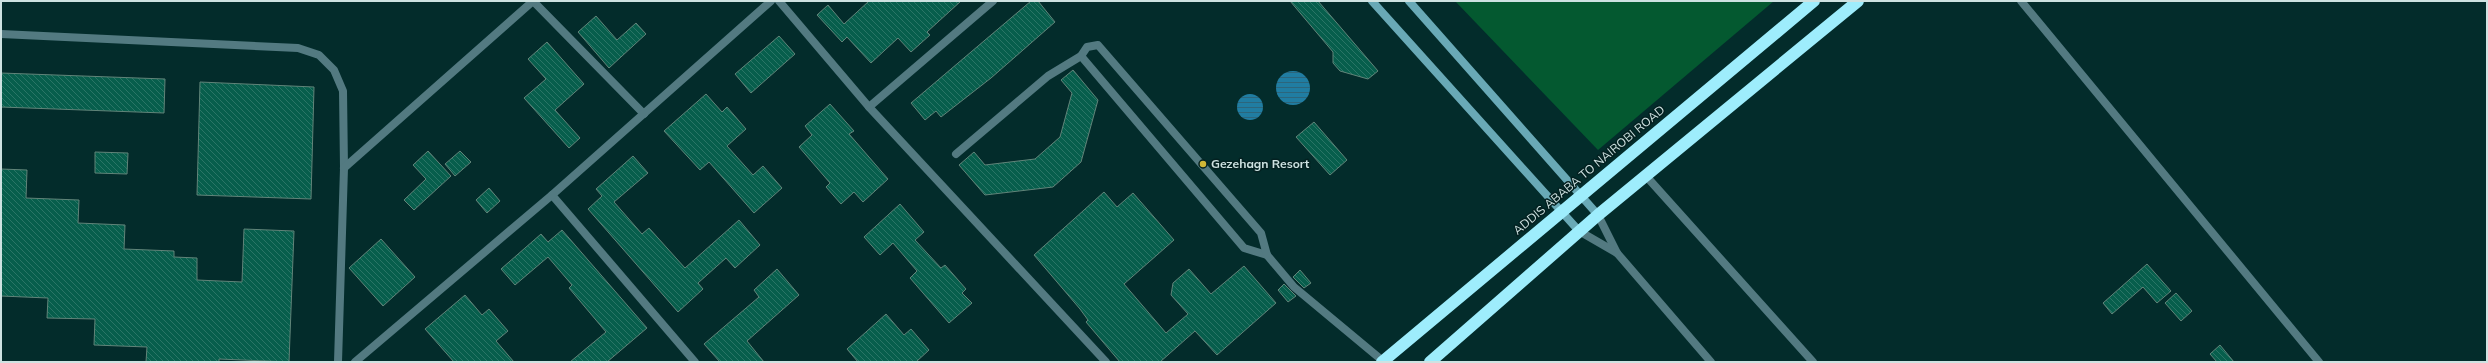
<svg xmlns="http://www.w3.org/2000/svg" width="2488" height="363" viewBox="0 0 2488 363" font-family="Mulish,sans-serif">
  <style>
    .green { fill: #045930 }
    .water { fill: url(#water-rules) }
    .building { fill: url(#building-back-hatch); stroke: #618479 }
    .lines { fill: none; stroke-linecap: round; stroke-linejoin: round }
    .lane { stroke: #537a81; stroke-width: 8 }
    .street { stroke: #537a81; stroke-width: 8 }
    .secondary { stroke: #69a9b6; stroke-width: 8 }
    .highway { stroke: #9eedfc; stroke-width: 12 }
    .poi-dot { fill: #d0b736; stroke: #042121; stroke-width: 1.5 }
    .labels { text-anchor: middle; stroke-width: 3; stroke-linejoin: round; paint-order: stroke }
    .poi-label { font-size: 12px; font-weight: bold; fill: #cee2e1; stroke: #042121; text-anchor: start }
    .street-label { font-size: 12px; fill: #cee2e1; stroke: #042121 }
  </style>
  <defs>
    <pattern id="water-rules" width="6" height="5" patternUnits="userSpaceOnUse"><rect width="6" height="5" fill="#207da2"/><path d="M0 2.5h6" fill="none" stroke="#2c667c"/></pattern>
    <pattern id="building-back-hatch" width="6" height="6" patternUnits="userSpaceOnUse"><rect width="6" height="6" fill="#075e4c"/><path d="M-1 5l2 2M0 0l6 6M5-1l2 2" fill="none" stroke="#2a7566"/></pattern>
  </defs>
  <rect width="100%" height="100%" fill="#032c2b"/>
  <path class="green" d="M1455,1H1774L1598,150Z"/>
  <g class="water">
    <circle cx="1293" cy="88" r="17"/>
    <circle cx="1250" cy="107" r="13"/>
  </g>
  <g class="building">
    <path d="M869,1H961L927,32L930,35L911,52L898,38L871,63L847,37L842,42L817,15L828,5L844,24Z"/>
    <path d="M1031,1H1038L1055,22L991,78L941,117L936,111L925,120L911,103Z"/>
    <path d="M1290,1H1318L1378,71L1368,79L1340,71L1333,63V52Z"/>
    <path d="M596,16L617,40L636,23L646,34L609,68L578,32Z"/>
    <path d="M779,36L795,54L751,93L735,74Z"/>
    <path d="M547,42L584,84L555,110L580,138L569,148L524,98L546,79L528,59Z"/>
    <path d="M1073,70L1098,100L1081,162L1053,187L985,195L959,165L974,152L985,165L1035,159L1060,137L1072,93L1061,80Z"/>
    <path d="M1,73L165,79L164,113L1,107Z"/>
    <path d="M200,82L314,87L311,199L197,195Z"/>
    <path d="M706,94L722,112L727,107L746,129L727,146L753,175L763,166L782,188L754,213L709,162L700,170L664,131Z"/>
    <path d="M830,104L854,131L849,134L888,179L863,202L854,192L841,204L826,187L830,183L799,147L812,135L805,126Z"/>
    <path d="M1314,122L1347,160L1330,175L1296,137Z"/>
    <path d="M428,151L451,176L414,210L404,200L426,179L413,165Z"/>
    <path d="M460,151L471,162L455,176L445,164Z"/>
    <path d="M95,152L128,153L127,174L95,173Z"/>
    <path d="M633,156L648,173L614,202L642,234L649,228L685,268L739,220L760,245L735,268L726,258L698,283L703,289L678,312L588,209L602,196L596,189Z"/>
    <path d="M1,169L27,170L26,198L79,200L78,223L125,225L124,249L174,251V257L197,258V280L242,282L244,229L294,231L289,362L219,359V362H146L147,347L94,345L95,319L47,318L48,298L1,296Z"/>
    <path d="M489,188L500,201L487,213L476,200Z"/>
    <path d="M1104,192L1117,207L1133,193L1174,240L1124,284L1166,333L1188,314L1171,295L1173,283L1189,269L1211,294L1244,266L1276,303L1217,355L1195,331L1160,362H1120L1086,322L1088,320L1080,309L1034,255Z"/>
    <path d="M900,204L924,232L915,240L941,268L945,265L966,289L962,293L972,303L949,323L910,278L917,271L893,243L880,255L864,237Z"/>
    <path d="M562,230L647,328L607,362H570L606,332L569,288L572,285L548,257L515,285L501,269L541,234L548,242Z"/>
    <path d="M381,239L415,277L383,306L349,268Z"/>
    <path d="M2147,264L2171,291L2157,303L2143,287L2112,314L2103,303Z"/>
    <path d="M777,269L799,295L747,341L764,362H720L704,344L759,297L754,290Z"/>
    <path d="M1300,270L1311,283L1304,288L1293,277Z"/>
    <path d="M1284,284L1296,296L1288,302L1278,290Z"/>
    <path d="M2176,293L2192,311L2181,321L2165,303Z"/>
    <path d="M465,295L482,315L489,309L508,331L496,341L514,362H454L425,329Z"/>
    <path d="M886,314L904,335L911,329L929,350L916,362H858L847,349Z"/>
    <path d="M2220,345L2234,362H2217L2210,354Z"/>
  </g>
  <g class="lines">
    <g class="lane">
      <path d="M1081,56L1244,248L1267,255"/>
      <path d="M956,154L1048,76L1081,56L1087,47L1098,45L1261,233L1267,255L1294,287L1383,361"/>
      <path d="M1646,176L1813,362"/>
    </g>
    <g class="street">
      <path d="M533,1L644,114"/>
      <path d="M779,1L869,107L1106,362"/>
      <path d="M2021,1L2319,362"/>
      <path d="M1,34L298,48L319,55L334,70L343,91L344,168L338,362"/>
      <path d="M869,107L993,1"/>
      <path d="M344,168L533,1"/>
      <path d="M552,195L695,362"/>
      <path d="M1598,215L1617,253L1711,362"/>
      <path d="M1579,231L1617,253"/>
      <path d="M355,362L552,195L771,1"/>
    </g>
    <g class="secondary">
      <path d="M1372,1L1579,231"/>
      <path d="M1409,1L1598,215"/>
    </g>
    <g class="highway">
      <path d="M1382,362L1814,1"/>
      <path d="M1430,362L1598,215L1858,1"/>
    </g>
  </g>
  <circle class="poi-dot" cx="1203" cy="164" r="4"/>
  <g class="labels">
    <g class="poi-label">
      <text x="1211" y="168">Gezehagn Resort</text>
    </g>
    <g class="street-label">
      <text transform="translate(1589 170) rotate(-40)" y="4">ADDIS ABABA TO NAIROBI ROAD</text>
    </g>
  </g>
  <rect width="2488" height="363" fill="none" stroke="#cee2e1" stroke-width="4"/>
</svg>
